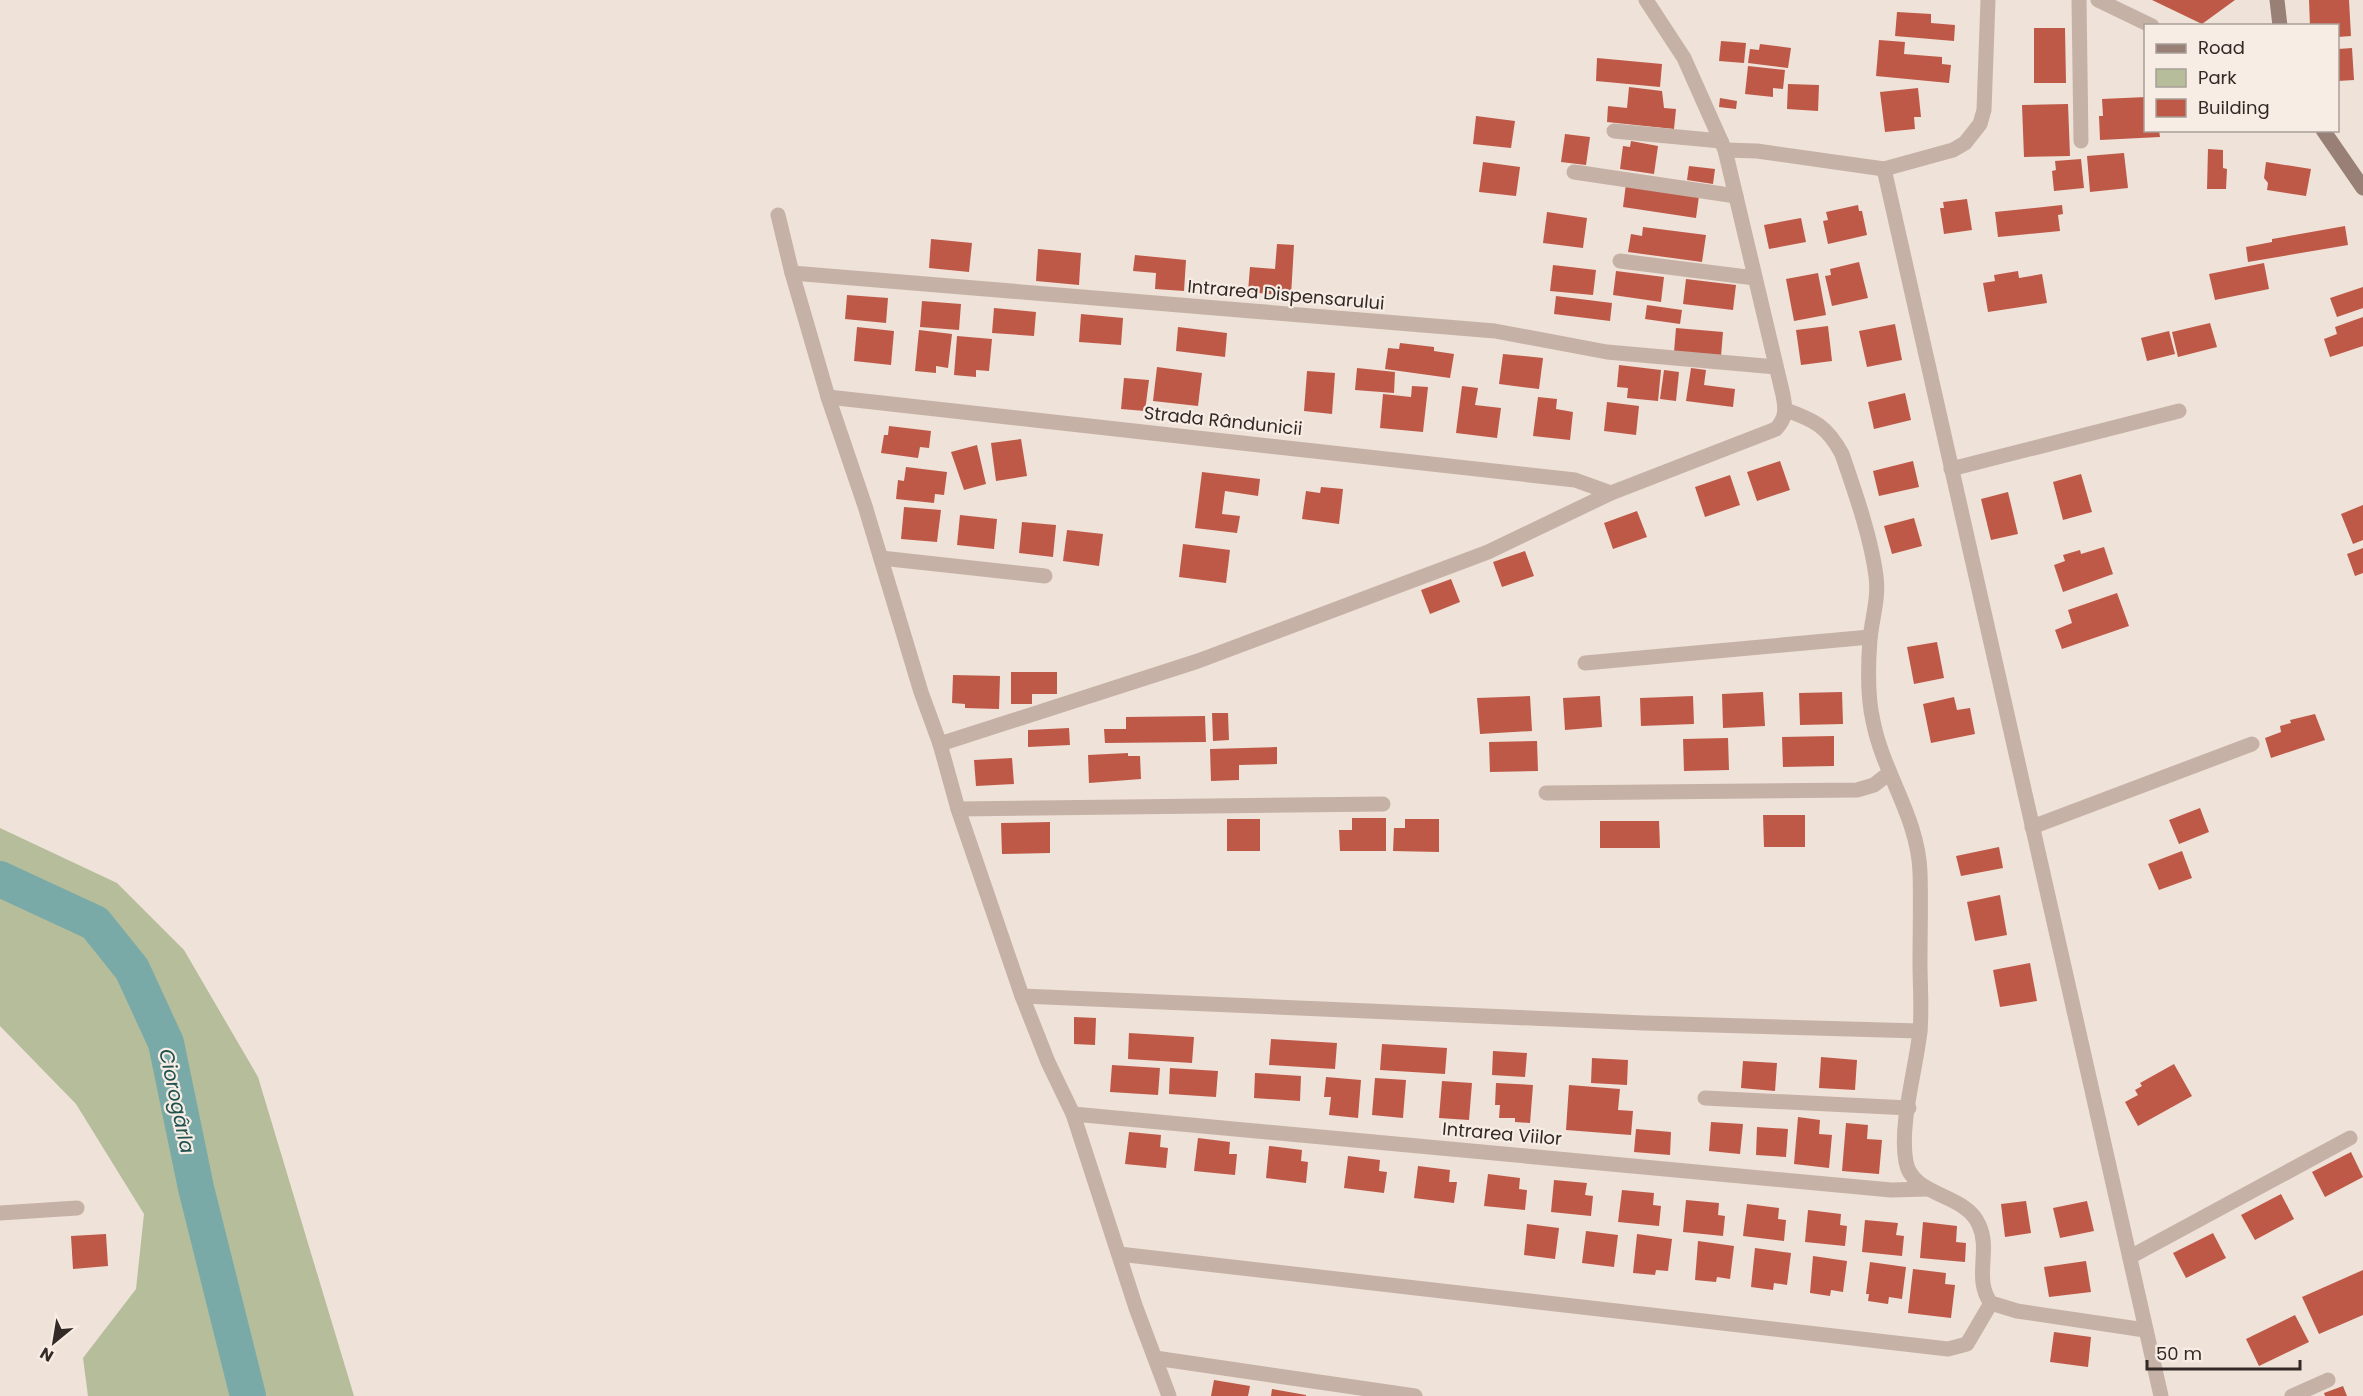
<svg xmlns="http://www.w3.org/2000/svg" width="2363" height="1396" viewBox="0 0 2363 1396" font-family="Poppins,sans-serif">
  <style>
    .green { fill: #b5bd9a }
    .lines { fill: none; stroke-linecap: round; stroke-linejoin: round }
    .river { stroke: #7aaaa7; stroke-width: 36 }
    .building { fill: #be5948 }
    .street { stroke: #c6b1a6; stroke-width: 15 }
    .secondary { stroke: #998077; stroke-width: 15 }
    .labels { text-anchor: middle; stroke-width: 4.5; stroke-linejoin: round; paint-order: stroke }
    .street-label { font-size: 18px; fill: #332926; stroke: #f7ede5 }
    .water-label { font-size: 20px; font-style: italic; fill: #1f514f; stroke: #f7ede5 }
  </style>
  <rect width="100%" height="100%" fill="#efe2d9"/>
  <path class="green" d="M0,828L117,883L184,950L258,1077L354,1396H88L83,1358L136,1289L144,1214L76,1104L0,1026Z"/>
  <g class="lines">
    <path class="river" d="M0,879L95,923L132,969L166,1043L196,1188L248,1396"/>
  </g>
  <g class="building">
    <path d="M2152,0H2235L2202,24Z"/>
    <path d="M2309,0H2349L2351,36L2338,37V26H2310Z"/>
    <path d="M1897,12L1931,14V23L1955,25L1954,41L1895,36Z"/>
    <path d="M2034,28H2065L2066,83H2034Z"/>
    <path d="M1879,40L1905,42L1904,54L1942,57V64L1951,65L1949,83L1876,76Z"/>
    <path d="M1721,41L1746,43L1744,63L1719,61Z"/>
    <path d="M1760,44L1791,48L1788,68L1748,63L1750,49L1759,50Z"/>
    <path d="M2352,48L2354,80L2338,81V49Z"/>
    <path d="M1597,58L1662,64L1660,87L1596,81Z"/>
    <path d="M1748,66L1785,70L1783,89L1773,88V97L1745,94Z"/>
    <path d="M1788,84L1819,85L1818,111L1787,109Z"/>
    <path d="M1629,87L1662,91L1664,108L1676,109L1674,129L1607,122L1608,106L1627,108Z"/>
    <path d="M1918,88L1921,117H1914L1915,129L1885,132L1880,92Z"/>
    <path d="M2146,97V130H2159L2160,137L2100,140L2099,116H2103L2102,99Z"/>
    <path d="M1720,98L1737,101L1736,109L1719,107Z"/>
    <path d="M2068,104L2070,156L2024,157L2022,105Z"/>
    <path d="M1476,116L1515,121L1511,148L1473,144Z"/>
    <path d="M1565,134L1590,137L1586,165L1561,162Z"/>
    <path d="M1631,141L1658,146L1654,174L1620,169L1623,146L1630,147Z"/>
    <path d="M2208,149L2223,150V168L2227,169L2226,189H2207Z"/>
    <path d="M2124,153L2128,188L2090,192L2087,156Z"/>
    <path d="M2081,159L2084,188L2054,191L2052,171L2056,170L2055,161Z"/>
    <path d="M1483,162L1520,167L1516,196L1479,192Z"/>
    <path d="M2266,162L2311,169L2306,196L2267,190L2268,183L2264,178Z"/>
    <path d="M1689,166L1715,169L1713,184L1687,180Z"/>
    <path d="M1626,184L1699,196L1696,218L1623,207Z"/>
    <path d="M1967,199L1972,230L1944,234L1940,208H1944L1943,202Z"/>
    <path d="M1858,205L1859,211H1862L1867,235L1828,244L1823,221L1828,220L1826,212Z"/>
    <path d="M2062,205L2063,214L2058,215L2060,231L1998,237L1995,212Z"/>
    <path d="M1547,212L1587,218L1583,248L1543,243Z"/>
    <path d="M1801,218L1806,242L1769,249L1764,225Z"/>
    <path d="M2345,226L2348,245L2248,262L2246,247L2272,242V239Z"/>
    <path d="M1643,227L1706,235L1702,262L1628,252L1631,234L1642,236Z"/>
    <path d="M931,239L972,243L969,272L929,268Z"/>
    <path d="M1277,244L1294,245L1291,296L1248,292L1250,267L1275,269Z"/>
    <path d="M1038,249L1081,253L1079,285L1036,281Z"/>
    <path d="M1135,255L1186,260L1184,291L1155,289L1156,273L1133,271Z"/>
    <path d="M1859,262L1868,298L1832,306L1825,276L1831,275L1830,269Z"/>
    <path d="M2264,263L2269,289L2215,300L2209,274Z"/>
    <path d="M1553,265L1596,270L1593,295L1550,291Z"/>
    <path d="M1616,271L1664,277L1661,302L1613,295Z"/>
    <path d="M2018,271L2019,278L2042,274L2047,303L1988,312L1983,283L1995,281L1994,275Z"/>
    <path d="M1818,273L1826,315L1794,321L1786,279Z"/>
    <path d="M1686,279L1736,285L1733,310L1683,304Z"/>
    <path d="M2363,287V308L2337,317L2330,298Z"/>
    <path d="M847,295L888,298L886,323L845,319Z"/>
    <path d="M1556,296L1612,303L1610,321L1554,314Z"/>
    <path d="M922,301L961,304L959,330L920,327Z"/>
    <path d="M1647,305L1682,310L1680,324L1645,319Z"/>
    <path d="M994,308L1036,312L1034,336L992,333Z"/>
    <path d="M1081,314L1123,318L1121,345L1079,342Z"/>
    <path d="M2363,317V346L2330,357L2324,339L2337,334L2335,327Z"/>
    <path d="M2210,323L2217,347L2178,357L2172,332Z"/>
    <path d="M1895,324L1902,360L1867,367L1859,331Z"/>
    <path d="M1828,326L1832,361L1801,365L1796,330Z"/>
    <path d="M857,327L894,331L891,365L854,361Z"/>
    <path d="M1178,327L1227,333L1225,357L1176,351Z"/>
    <path d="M1676,328L1723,332L1721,356L1674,352Z"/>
    <path d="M919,330L952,334L948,368L936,366V373L915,371Z"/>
    <path d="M2169,331L2175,354L2147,361L2141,338Z"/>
    <path d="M957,336L992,339L989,371L976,370V377L954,375Z"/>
    <path d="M1400,343L1434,347V351L1454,354L1450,378L1385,369L1388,348L1399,349Z"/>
    <path d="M1503,354L1543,358L1539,389L1499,384Z"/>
    <path d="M1619,365L1661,370L1658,401L1627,398L1628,388L1617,387Z"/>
    <path d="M1157,367L1202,373L1198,406L1153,401Z"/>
    <path d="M1357,368L1395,372L1394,393L1355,390Z"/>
    <path d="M1691,368L1706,370L1704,385L1735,389L1733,407L1686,401Z"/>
    <path d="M1664,370L1679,372L1676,401L1660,399Z"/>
    <path d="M1307,371L1335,373L1332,414L1304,411Z"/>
    <path d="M1124,378L1149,380L1145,411L1121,409Z"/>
    <path d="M1412,386L1428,387L1423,432L1380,428L1383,394L1411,397Z"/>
    <path d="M1462,386L1478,388L1475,405L1501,408L1497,438L1456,433Z"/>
    <path d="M1905,393L1911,420L1874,429L1868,402Z"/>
    <path d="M1538,397L1557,399L1556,409L1573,412L1570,440L1533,436Z"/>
    <path d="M1607,402L1639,406L1636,435L1604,431Z"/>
    <path d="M889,426L931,431L929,448L920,447L918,458L881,453L884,435H888Z"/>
    <path d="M1021,439L1027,476L996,481L991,443Z"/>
    <path d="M977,445L986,484L964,490L951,452Z"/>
    <path d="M1780,461L1790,490L1757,501L1747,472Z"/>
    <path d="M1913,461L1919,487L1879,496L1873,471Z"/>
    <path d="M906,467L947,472L944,495L935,494L934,503L896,499L898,480L904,481Z"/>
    <path d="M1202,472L1260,479L1258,496L1225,491L1222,514L1240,516L1237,533L1195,528Z"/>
    <path d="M2081,474L2092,512L2063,520L2053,482Z"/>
    <path d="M1730,475L1740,505L1705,517L1695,487Z"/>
    <path d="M1321,487L1343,489L1339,524L1302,519L1306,491L1320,493Z"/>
    <path d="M2008,492L2018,534L1991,540L1981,499Z"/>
    <path d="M2363,505V540L2353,544L2341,514Z"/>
    <path d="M904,507L941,510L937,542L901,539Z"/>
    <path d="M1637,511L1647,537L1613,549L1604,523Z"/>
    <path d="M960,515L997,519L994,549L957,545Z"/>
    <path d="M1914,518L1922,546L1892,554L1884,526Z"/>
    <path d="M1022,522L1056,525L1053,557L1019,553Z"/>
    <path d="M1067,530L1103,534L1099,566L1063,561Z"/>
    <path d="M1183,544L1230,550L1226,583L1179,577Z"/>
    <path d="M2104,547L2113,574L2063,592L2054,565L2065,561L2063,555L2080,550L2081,554Z"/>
    <path d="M2363,548V573L2355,576L2347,554Z"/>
    <path d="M1525,551L1534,576L1502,587L1493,562Z"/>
    <path d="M1451,579L1460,602L1430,614L1421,590Z"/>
    <path d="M2117,593L2129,626L2062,649L2055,630L2072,623L2068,610Z"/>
    <path d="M1937,642L1944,678L1914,684L1907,647Z"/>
    <path d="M1011,672H1057V694H1032V704H1011Z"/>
    <path d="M953,675L1000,676L999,709L965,708V704L952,703Z"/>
    <path d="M1763,692L1765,726L1723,728L1722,694Z"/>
    <path d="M1842,692L1843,724L1800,725L1799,693Z"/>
    <path d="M1530,696L1532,731L1480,734L1477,698Z"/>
    <path d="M1600,696L1602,727L1565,730L1563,698Z"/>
    <path d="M1693,696L1694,724L1641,726L1640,698Z"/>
    <path d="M1954,697L1957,710L1970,708L1975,734L1931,743L1923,704Z"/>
    <path d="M1212,713H1228L1229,740L1213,741Z"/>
    <path d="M2315,714L2325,740L2271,758L2265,738L2281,732L2280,726L2291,723L2290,720Z"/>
    <path d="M1205,716L1206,742L1105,743L1104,729H1126V717Z"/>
    <path d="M1069,728L1070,745L1028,747V730Z"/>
    <path d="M1834,736V766L1783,767L1782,737Z"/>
    <path d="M1728,738L1729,770L1684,771L1683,739Z"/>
    <path d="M1537,741L1538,771L1490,772L1489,742Z"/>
    <path d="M1277,747V764L1239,765V780L1211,781L1210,749Z"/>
    <path d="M1128,753V756H1140L1141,779L1089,783L1088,755Z"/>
    <path d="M1012,758L1014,784L976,786L974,760Z"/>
    <path d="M2200,808L2209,832L2179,844L2169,820Z"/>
    <path d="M1763,815H1805V847H1764Z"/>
    <path d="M1352,818H1386V851H1340L1339,830H1352Z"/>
    <rect x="1227" y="819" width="33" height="32"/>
    <path d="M1405,819H1439V852L1393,851L1394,828H1405Z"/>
    <path d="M1600,821H1659L1660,848H1600Z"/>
    <path d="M1050,822V853L1002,854L1001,823Z"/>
    <path d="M1999,847L2003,868L1961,876L1956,856Z"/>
    <path d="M2182,851L2192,878L2159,890L2148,864Z"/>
    <path d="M2000,895L2007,935L1975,941L1967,902Z"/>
    <path d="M2030,963L2037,1001L2000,1007L1993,970Z"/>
    <path d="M1074,1017L1096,1018L1095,1045L1074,1044Z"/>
    <path d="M1129,1033L1194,1037L1192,1063L1128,1059Z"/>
    <path d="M1271,1039L1337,1043L1335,1069L1269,1065Z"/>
    <path d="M1382,1044L1447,1048L1445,1074L1380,1070Z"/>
    <path d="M1493,1051L1527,1053L1525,1077L1492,1075Z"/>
    <path d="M1821,1057L1857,1060L1855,1090L1819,1088Z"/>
    <path d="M1592,1058L1628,1060L1627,1085L1591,1083Z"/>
    <path d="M1743,1061L1777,1063L1775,1091L1741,1088Z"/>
    <path d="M2174,1064L2192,1096L2138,1126L2125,1102L2138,1095L2135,1090L2142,1086L2140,1083Z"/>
    <path d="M1112,1065L1160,1068L1158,1095L1110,1092Z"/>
    <path d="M1170,1068L1218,1071L1216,1097L1169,1094Z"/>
    <path d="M1255,1073L1301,1076L1300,1101L1254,1098Z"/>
    <path d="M1326,1077L1361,1080L1358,1118L1329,1115L1331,1097H1324Z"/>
    <path d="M1375,1078L1406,1080L1403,1118L1372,1115Z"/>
    <path d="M1442,1081L1472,1083L1469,1120L1439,1118Z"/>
    <path d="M1496,1083L1533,1085L1530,1123L1515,1122V1118H1499L1500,1105H1495Z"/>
    <path d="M1569,1085L1620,1089L1618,1110L1633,1111L1631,1135L1566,1130Z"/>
    <path d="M1798,1117L1820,1120L1819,1134L1832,1135L1829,1168L1794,1164Z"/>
    <path d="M1711,1122L1743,1124L1740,1154L1709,1151Z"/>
    <path d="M1846,1123L1868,1125L1867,1139L1882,1140L1879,1174L1842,1171Z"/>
    <path d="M1757,1127L1788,1129L1786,1157L1756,1155Z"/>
    <path d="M1636,1129L1671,1132L1670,1155L1634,1152Z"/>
    <path d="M1129,1132L1161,1135L1160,1147L1168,1148L1166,1168L1125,1164Z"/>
    <path d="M1198,1138L1230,1142L1229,1154H1237L1235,1175L1194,1171Z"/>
    <path d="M1269,1146L1302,1150L1301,1161L1308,1162L1306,1183L1266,1178Z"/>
    <path d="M2351,1152L2363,1177L2325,1197L2312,1172Z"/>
    <path d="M1348,1156L1380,1160L1379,1171L1387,1172L1384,1193L1344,1188Z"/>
    <path d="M1418,1166L1450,1170L1449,1182H1457L1454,1203L1414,1198Z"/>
    <path d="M1488,1174L1520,1178L1519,1189L1527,1190L1525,1210L1484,1206Z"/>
    <path d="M1554,1180L1587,1183L1585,1195L1593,1196L1591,1216L1551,1212Z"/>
    <path d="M1622,1190L1654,1193L1653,1205L1661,1206L1659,1226L1618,1222Z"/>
    <path d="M2281,1194L2294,1219L2255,1240L2241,1215Z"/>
    <path d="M1686,1200L1719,1203L1718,1215L1725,1216L1723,1236L1683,1232Z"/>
    <path d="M2026,1201L2031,1233L2005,1237L2001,1204Z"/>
    <path d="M2087,1201L2094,1231L2060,1238L2053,1208Z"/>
    <path d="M1747,1204L1779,1208L1778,1219L1786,1220L1784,1241L1743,1236Z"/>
    <path d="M1808,1210L1841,1214L1840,1225L1847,1226L1845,1246L1805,1242Z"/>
    <path d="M1865,1220L1898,1223L1896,1235L1904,1236L1902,1256L1862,1252Z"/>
    <path d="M1923,1222L1957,1226L1956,1242L1966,1243L1965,1262L1920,1258Z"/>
    <path d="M1527,1224L1559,1228L1555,1259L1524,1255Z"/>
    <path d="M1586,1231L1618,1235L1614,1267L1582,1263Z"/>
    <path d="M2213,1233L2226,1258L2186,1278L2173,1253Z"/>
    <path d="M106,1234L108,1266L73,1269L71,1236Z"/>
    <path d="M1637,1234L1672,1239L1668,1271L1656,1270L1655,1275L1633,1273Z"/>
    <path d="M1698,1241L1734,1246L1730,1279L1717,1277L1716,1282L1695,1280Z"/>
    <path d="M1755,1248L1791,1253L1787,1285L1774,1283L1773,1290L1751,1287Z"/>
    <path d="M1813,1256L1847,1261L1843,1292L1831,1290L1830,1296L1810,1293Z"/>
    <path d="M2086,1261L2091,1292L2049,1297L2044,1267Z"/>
    <path d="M1870,1262L1906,1267L1902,1299L1889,1297L1888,1304L1868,1301L1869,1294H1866Z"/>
    <path d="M1913,1269L1946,1273L1945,1284L1955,1285L1951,1318L1908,1313Z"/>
    <path d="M2363,1270V1315L2319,1334L2302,1297Z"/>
    <path d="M2295,1315L2309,1342L2259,1366L2246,1339Z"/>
    <path d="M2054,1332L2091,1337L2088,1367L2050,1362Z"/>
    <path d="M1214,1380L1250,1386L1248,1396H1211Z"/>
    <path d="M2343,1386L2347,1396H2325L2324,1393Z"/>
    <path d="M1272,1389L1306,1395V1396H1271Z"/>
  </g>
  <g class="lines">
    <g class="street">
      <path d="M2079,0L2081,141"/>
      <path d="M2098,0L2152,26"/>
      <path d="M1614,131L1721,141"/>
      <path d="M1725,150L1757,151L1884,169L1953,150L1965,143L1980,124L1984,110L1988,0"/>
      <path d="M1884,169L2161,1396"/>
      <path d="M1574,172L1736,196"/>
      <path d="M778,215L792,273L828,397L865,506L921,692L940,744L958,809L1022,996L1048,1062L1073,1114L1136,1308L1169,1396"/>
      <path d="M1620,261L1755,278"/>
      <path d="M792,273L1495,331L1607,352L1776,367"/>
      <path d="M828,397L1575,480L1611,493"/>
      <path d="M1786,410C1814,420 1827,426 1842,454C1855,492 1871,537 1876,576C1879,598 1872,618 1870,639C1868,665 1867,695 1873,721C1883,773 1918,817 1920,872C1921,902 1920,932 1920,963C1920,985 1922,1009 1920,1031C1916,1069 1899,1125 1906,1162C1912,1197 1966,1193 1979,1225C1991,1250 1973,1280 1991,1303L2017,1311L2145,1330"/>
      <path d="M1951,469L2179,411"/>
      <path d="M881,558L1045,576"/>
      <path d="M1585,663L1870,637"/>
      <path d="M940,744L1198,661L1488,552L1611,493L1776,429C1786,418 1786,410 1783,395L1725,150L1684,58L1646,0"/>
      <path d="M1546,793L1857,790L1874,785L1888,774"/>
      <path d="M958,809L1383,804"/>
      <path d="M2032,827L2252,744"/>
      <path d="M1022,996L1644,1023L1920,1031"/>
      <path d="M1705,1098L1909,1108"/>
      <path d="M1073,1114L1891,1190L1928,1189"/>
      <path d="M0,1213L77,1208"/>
      <path d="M1119,1254L1948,1349L1967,1344L1991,1303"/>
      <path d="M2130,1257L2350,1138"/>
      <path d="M1155,1358L1415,1396"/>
      <path d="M2292,1396L2328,1380"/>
    </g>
    <g class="secondary">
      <path d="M2277,0L2280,26"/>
      <path d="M2323,130L2363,188"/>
    </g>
  </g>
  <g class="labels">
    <g class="street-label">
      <text transform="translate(1286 295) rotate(5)" y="6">Intrarea Dispensarului</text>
      <text transform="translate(1223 421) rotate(6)" y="6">Strada Rândunicii</text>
      <text transform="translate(1502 1134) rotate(5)" y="6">Intrarea Viilor</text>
    </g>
    <g class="water-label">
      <text transform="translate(177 1101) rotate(78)" y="7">Ciorogârla</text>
    </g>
  </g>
  <rect x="2144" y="24" width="195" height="108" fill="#f7ede5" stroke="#a99f99" stroke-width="1.5"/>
  <rect x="2156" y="44" width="30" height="9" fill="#998077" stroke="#a99f99" stroke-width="1.5"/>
  <text x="2198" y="54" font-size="18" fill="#332926">Road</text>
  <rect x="2156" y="69" width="30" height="18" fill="#b5bd9a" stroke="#a99f99" stroke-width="1.5"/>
  <text x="2198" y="84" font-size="18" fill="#332926">Park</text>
  <rect x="2156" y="99" width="30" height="18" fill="#be5948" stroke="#a99f99" stroke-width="1.5"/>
  <text x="2198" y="114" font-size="18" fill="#332926">Building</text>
  <g transform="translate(54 1342) rotate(210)" stroke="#f7ede5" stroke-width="4.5" paint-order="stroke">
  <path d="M0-4.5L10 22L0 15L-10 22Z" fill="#332926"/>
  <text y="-9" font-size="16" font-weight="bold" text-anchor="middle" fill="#332926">N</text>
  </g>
  <path d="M2147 1360v9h153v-9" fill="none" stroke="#332926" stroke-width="3"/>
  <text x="2156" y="1360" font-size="18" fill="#332926" stroke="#f7ede5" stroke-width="4.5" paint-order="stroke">50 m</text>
</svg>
